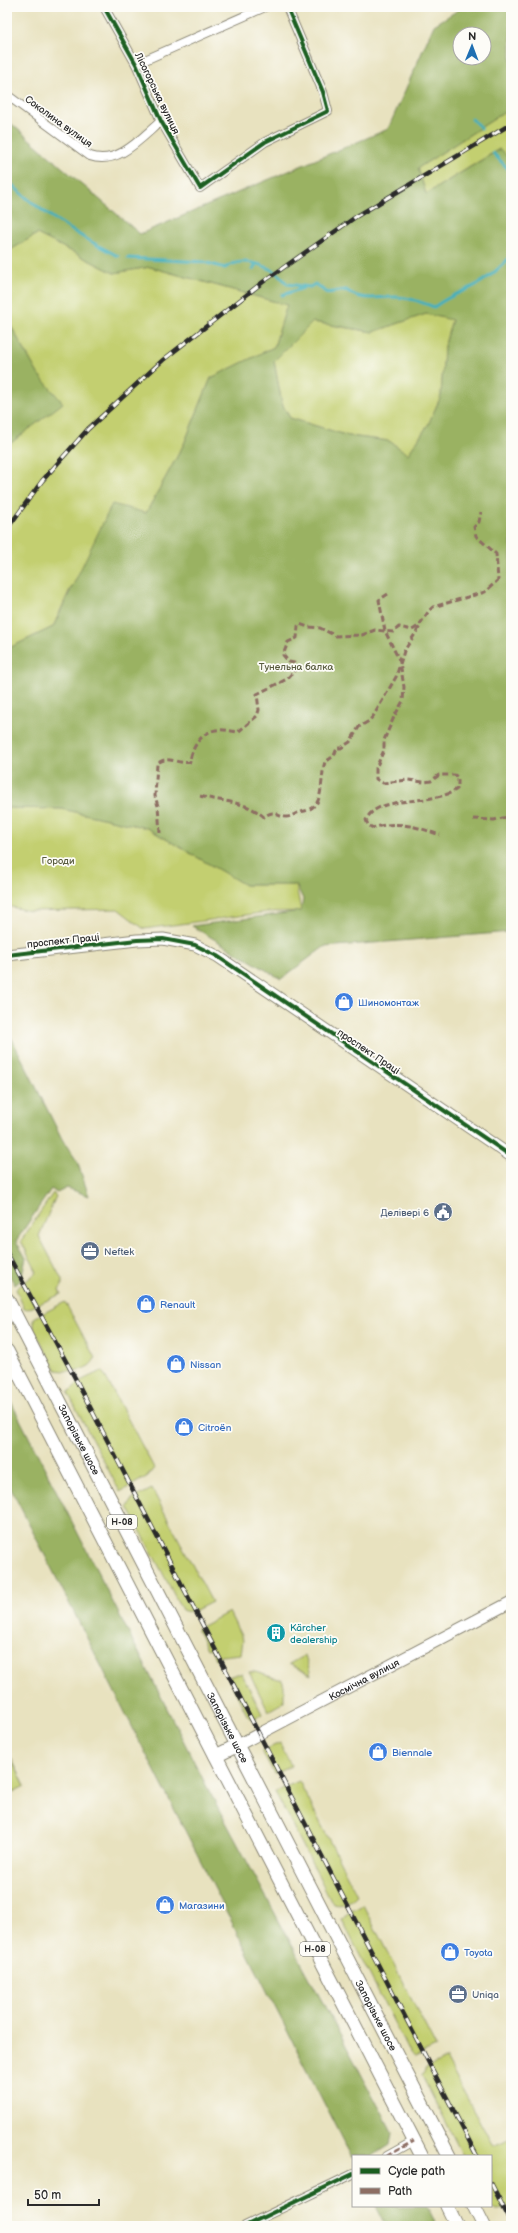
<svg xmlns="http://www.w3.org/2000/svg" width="518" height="2233" viewBox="0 0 518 2233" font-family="'Balsamiq Sans',sans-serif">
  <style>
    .green { fill: #c3cf70; stroke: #777d4e }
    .forest { fill: #9ab262; stroke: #626e46; fill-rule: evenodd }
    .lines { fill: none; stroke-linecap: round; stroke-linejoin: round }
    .stream { stroke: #42b0be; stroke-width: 3 }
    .street-casing { stroke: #8a8675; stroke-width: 10 }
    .secondary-casing { stroke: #8a8675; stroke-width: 13 }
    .primary-casing { stroke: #8a8675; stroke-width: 15 }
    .street { stroke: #fff; stroke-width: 8 }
    .secondary { stroke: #fff; stroke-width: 11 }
    .primary { stroke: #fff; stroke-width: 13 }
    .rail-casing { stroke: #2b2b2b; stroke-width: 4.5 }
    .rail { stroke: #fdfcf7; stroke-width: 3; stroke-dasharray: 9; stroke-linecap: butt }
    .quiet { stroke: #8d6e63; stroke-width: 3; stroke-dasharray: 6 3; stroke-linecap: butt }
    .cycleway-casing { stroke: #fdfcf7; stroke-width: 6 }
    .cycleway { stroke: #1b5e20; stroke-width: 4 }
    .labels { text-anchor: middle; stroke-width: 3.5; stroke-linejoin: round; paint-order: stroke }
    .shield { fill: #fdfcf7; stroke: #6a6a68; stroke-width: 1 }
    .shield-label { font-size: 9px; font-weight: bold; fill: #2b2b2b }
    .street-label { font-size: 10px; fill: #2b2b2b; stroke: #fdfcf7 }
    .park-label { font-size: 10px; fill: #595c40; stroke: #fdfcf7 }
    .shop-label { font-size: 10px; fill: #366cbe; stroke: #fdfcf7; text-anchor: start }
    .service-label { font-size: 10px; fill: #4e5e75; stroke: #fdfcf7; text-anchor: start }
    .culture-label { font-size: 10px; fill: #0d838f; stroke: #fdfcf7; text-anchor: start }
  </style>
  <rect width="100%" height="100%" fill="#fdfcf7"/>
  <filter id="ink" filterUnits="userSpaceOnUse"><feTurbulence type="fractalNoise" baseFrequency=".025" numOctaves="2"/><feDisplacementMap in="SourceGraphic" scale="8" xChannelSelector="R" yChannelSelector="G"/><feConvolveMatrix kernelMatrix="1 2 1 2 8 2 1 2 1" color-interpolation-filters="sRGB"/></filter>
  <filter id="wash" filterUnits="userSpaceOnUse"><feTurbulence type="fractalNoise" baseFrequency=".012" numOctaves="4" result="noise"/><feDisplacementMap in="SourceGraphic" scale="16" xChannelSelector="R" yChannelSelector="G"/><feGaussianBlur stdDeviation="0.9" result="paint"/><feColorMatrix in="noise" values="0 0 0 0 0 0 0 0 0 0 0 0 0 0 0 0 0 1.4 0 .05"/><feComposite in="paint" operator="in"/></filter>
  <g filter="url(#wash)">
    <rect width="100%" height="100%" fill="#e8e2bf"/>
    <g class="green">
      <path d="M511,108V160L499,149L426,194L418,168Z"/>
      <path d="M37,234L114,273L150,267L287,305L274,347L211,378L184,444L146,513L70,589L53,627L7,649V446L62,403L38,374L7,319V252Z"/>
      <path d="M426,314L452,319L444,348L441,396L428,425L408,454L389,441L349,436L290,418L282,404L274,361L313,322L373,332Z"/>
      <path d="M7,808L62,809L147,828L245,885H296L301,911L268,912L144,929L118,909L29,911L7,906Z"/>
      <path d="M53,1193L56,1196L39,1236L62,1280V1286L59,1290L61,1294L28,1309L24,1308L16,1289L37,1272L21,1241Z"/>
      <path d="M65,1302L95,1358C90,1372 68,1372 56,1370L34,1329V1318Z"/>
      <path d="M99,1372H103L154,1468L148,1476L120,1492L68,1393L80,1381Z"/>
      <path d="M152,1489L212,1602C203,1606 191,1615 182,1610L128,1507L132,1499Z"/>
      <path d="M229,1612L243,1640L241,1654L221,1656L215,1659L211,1648L207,1649L197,1629Z"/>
      <path d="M305,1655L311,1675L289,1664Z"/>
      <path d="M249,1672H255L282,1680L284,1686V1702L268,1711Z"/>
      <path d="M237,1674H242L262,1714L254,1719L247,1715L228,1677Z"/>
      <path d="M280,1743L291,1766L274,1774L262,1751Z"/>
      <path d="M7,1749L25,1786L7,1795Z"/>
      <path d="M299,1781L357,1895C351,1901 342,1907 333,1904L275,1792Z"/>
      <path d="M363,1905L436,2047L415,2057L409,2052L342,1920L348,1913Z"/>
      <path d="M446,2059L493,2146L511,2138L510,2209L496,2210L489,2206H491V2156H463L422,2076L426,2068Z"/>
    </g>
    <g class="forest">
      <path d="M463,7H511V108L418,168L426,194L500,149L511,160V932L324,947L281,979L192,926L301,911L303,899L296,885H245L147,828L62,809L7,808V649L53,627L112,504L146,513L184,444L211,378L274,347L287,305L150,267L114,273L37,234L7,252V120L140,234L388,129L434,25ZM460,34H484V58H460ZM426,314L452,320L444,348L441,396L428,425L408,454L389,441L349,436L290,418L282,404L274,361L313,322L373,332Z"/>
      <path d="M7,319L38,374L63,403L7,446Z"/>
      <path d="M7,1029L62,1139L77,1161L89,1196L67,1188L57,1193L51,1189L16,1241L26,1258L21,1280L15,1285L7,1271V1121L13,1122L7,1108Z"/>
      <path d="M7,1394L207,1787L388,2124L392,2132L390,2144L371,2156H353L352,2158L7,1481Z"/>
      <path d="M376,2206H427L437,2226H386Z"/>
    </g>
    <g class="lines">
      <g class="stream">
        <path d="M472,119L481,128"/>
        <path d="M493,153L511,172"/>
        <path d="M7,180C37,210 80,237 118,256"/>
        <path d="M128,258L204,262L225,268C244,254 276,267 287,284L310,287L315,284L327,293L346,290C361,302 376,297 394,297C408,297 421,302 434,307C446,298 456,294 470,288C486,281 499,269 511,256"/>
        <path d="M253,269L256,264"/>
        <path d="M282,295L303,288"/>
      </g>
    </g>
  </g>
  <g filter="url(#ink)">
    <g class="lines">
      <g class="street-casing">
        <g id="street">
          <path d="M104,7L136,64L161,121L200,188L265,142L328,111L323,92L287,7"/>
          <path d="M136,64L265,7"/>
          <path d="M7,95L90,156C118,166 141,138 161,121"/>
          <path d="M387,2156L414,2141"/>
          <path d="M245,2226L353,2174"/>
        </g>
      </g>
      <g class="secondary-casing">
        <g id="secondary">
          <path d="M7,955L137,940L163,939L195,945L217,956L511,1156"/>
          <path id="s1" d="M238,1745L511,1602"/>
        </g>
      </g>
      <g class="primary-casing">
        <g id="primary">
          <path id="s2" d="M7,1299L449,2156"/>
          <path d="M7,1351L422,2156"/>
          <path d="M216,1756L238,1745"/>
          <path d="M447,2206L457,2226"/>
          <path d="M474,2206L484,2226"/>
        </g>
      </g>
      <use href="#street" class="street"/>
      <use href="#secondary" class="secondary"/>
      <use href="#primary" class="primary"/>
      <g class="rail-casing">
        <g id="rail">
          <path d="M7,529L42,481L88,429L163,360L263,282L357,216L511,124"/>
          <path d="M7,1253L74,1376L477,2156"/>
          <path d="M491,2183L511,2222"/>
        </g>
      </g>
      <use href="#rail" class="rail"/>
      <g class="quiet">
        <path d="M388,594L379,600L385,631L400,662L404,687L403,701L394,717L384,740V750L376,768V779L383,783L408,780L424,782L431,781L439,775H455L458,778V788C436,807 378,793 366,820L368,825L373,828C398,820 417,827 440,835"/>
        <path d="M200,796C222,802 247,801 264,817C276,808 275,817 286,817C290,817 293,815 297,813C303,811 309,811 314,806C323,800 321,773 325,762L334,756L337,748H341L350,742L359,727L369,721L374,715L396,677L404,651L421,625"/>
        <path d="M473,819L494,820L511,816"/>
        <path d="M160,833L158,806L155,796L157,764C168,754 177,765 190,762C191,749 201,732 216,730C223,729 231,731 238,732L257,716L259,710L257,694L287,679L295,670L294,663L289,662L283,655L288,642L297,638L298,626L300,624L308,627L320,628L336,636L362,635L375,630L393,632L399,627L412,630C423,625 424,614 433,607L485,592L498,580L496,554L476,536L474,527L479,522L481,512"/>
        <path d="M387,2156L414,2141"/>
      </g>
      <g class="cycleway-casing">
        <g id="cycleway">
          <path d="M104,7L136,64L161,121L200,188L265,142L328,111L323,92L287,7"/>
          <path d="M7,955L137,940L163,939L195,945L217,956L511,1156"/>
          <path d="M245,2226L353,2174"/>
        </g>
      </g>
      <use href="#cycleway" class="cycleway"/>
    </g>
  </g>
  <defs>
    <g id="shop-disc" transform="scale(1)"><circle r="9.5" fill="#3f7fe0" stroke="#fdfcf7"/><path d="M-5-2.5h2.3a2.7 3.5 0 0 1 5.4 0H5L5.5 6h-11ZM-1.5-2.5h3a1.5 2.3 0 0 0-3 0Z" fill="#fff"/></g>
    <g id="civic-disc" transform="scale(1)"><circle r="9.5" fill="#5c6f8a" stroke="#fdfcf7"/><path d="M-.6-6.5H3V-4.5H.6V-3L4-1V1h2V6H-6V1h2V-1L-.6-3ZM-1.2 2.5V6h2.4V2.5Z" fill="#fff"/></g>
    <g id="office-disc" transform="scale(1)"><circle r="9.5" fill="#5c6f8a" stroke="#fdfcf7"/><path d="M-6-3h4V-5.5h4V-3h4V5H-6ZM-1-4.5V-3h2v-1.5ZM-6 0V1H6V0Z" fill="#fff"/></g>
    <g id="building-disc" transform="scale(1)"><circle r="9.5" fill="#0f9aa8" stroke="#fdfcf7"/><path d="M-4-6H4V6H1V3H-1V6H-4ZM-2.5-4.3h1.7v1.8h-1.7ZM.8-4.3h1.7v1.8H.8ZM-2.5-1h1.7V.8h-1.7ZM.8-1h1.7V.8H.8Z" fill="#fff"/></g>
  </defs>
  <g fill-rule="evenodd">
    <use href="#shop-disc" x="344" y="1002"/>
    <use href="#civic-disc" x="443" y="1212"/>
    <use href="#office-disc" x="90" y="1251"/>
    <use href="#shop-disc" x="146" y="1304"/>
    <use href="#shop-disc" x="176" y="1364"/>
    <use href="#shop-disc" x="184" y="1427"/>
    <use href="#building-disc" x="276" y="1633"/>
    <use href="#shop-disc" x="378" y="1752"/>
    <use href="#shop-disc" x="165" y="1905"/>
    <use href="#shop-disc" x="450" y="1952"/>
    <use href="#office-disc" x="458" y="1994"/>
  </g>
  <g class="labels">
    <g class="shield">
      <rect x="107" y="1515" width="30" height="14" rx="3"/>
      <rect x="300" y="1942" width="30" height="14" rx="3"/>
    </g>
    <g class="shield-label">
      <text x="122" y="1525">Н-08</text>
      <text x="315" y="1952">Н-08</text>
    </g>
    <g class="street-label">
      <text transform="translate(158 93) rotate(64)" y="4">Лісогорська вулиця</text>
      <text transform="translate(59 121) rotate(36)" y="4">Соколина вулиця</text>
      <text transform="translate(63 940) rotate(-6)" y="4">проспект Праці</text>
      <text transform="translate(369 1051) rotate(34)" y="4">проспект Праці</text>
      <text dy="4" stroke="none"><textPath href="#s2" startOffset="158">Запорізьке шосе</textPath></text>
      <text dy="4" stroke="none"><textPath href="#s1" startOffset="142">Космічна вулиця</textPath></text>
      <text dy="4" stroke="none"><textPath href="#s2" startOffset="482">Запорізьке шосе</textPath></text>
      <text dy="4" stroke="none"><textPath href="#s2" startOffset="806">Запорізьке шосе</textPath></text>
    </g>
    <g class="park-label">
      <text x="296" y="670">Тунельна балка</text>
      <text x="58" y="864">Городи</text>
    </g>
    <g class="shop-label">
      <text x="358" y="1006">Шиномонтаж</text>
      <text x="160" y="1308">Renault</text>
      <text x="190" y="1368">Nissan</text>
      <text x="198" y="1431">Citroën</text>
      <text x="392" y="1756">Biennale</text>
      <text x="179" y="1909">Магазини</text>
      <text x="464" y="1956">Toyota</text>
    </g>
    <g class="service-label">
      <text x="429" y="1216" text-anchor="end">Делівері 6</text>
      <text x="104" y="1255">Neftek</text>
      <text x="472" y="1998">Uniqa</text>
    </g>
    <g class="culture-label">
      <text x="290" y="1631">Kärcher<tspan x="290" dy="12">dealership</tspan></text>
    </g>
  </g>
  <rect width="518" height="2233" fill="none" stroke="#fdfcf7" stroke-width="24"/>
  <rect x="352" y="2155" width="140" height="52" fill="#fdfcf7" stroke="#a9a8a5"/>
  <rect x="360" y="2168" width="20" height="6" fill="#1b5e20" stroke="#a9a8a5"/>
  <text x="388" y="2175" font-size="12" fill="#2b2b2b">Cycle path</text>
  <rect x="360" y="2188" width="20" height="6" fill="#8d6e63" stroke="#a9a8a5"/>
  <text x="388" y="2195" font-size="12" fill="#2b2b2b">Path</text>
  <g transform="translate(472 46) rotate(1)"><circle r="19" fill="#fdfcf7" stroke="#a9a8a5"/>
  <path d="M0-3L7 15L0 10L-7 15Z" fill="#1f6fb2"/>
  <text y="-6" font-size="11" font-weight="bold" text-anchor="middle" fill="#2b2b2b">N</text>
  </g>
  <path d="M28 2199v6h71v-6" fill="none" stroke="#2b2b2b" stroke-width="2"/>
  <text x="34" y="2199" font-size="12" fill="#2b2b2b" stroke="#fdfcf7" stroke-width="3" paint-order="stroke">50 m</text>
</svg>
